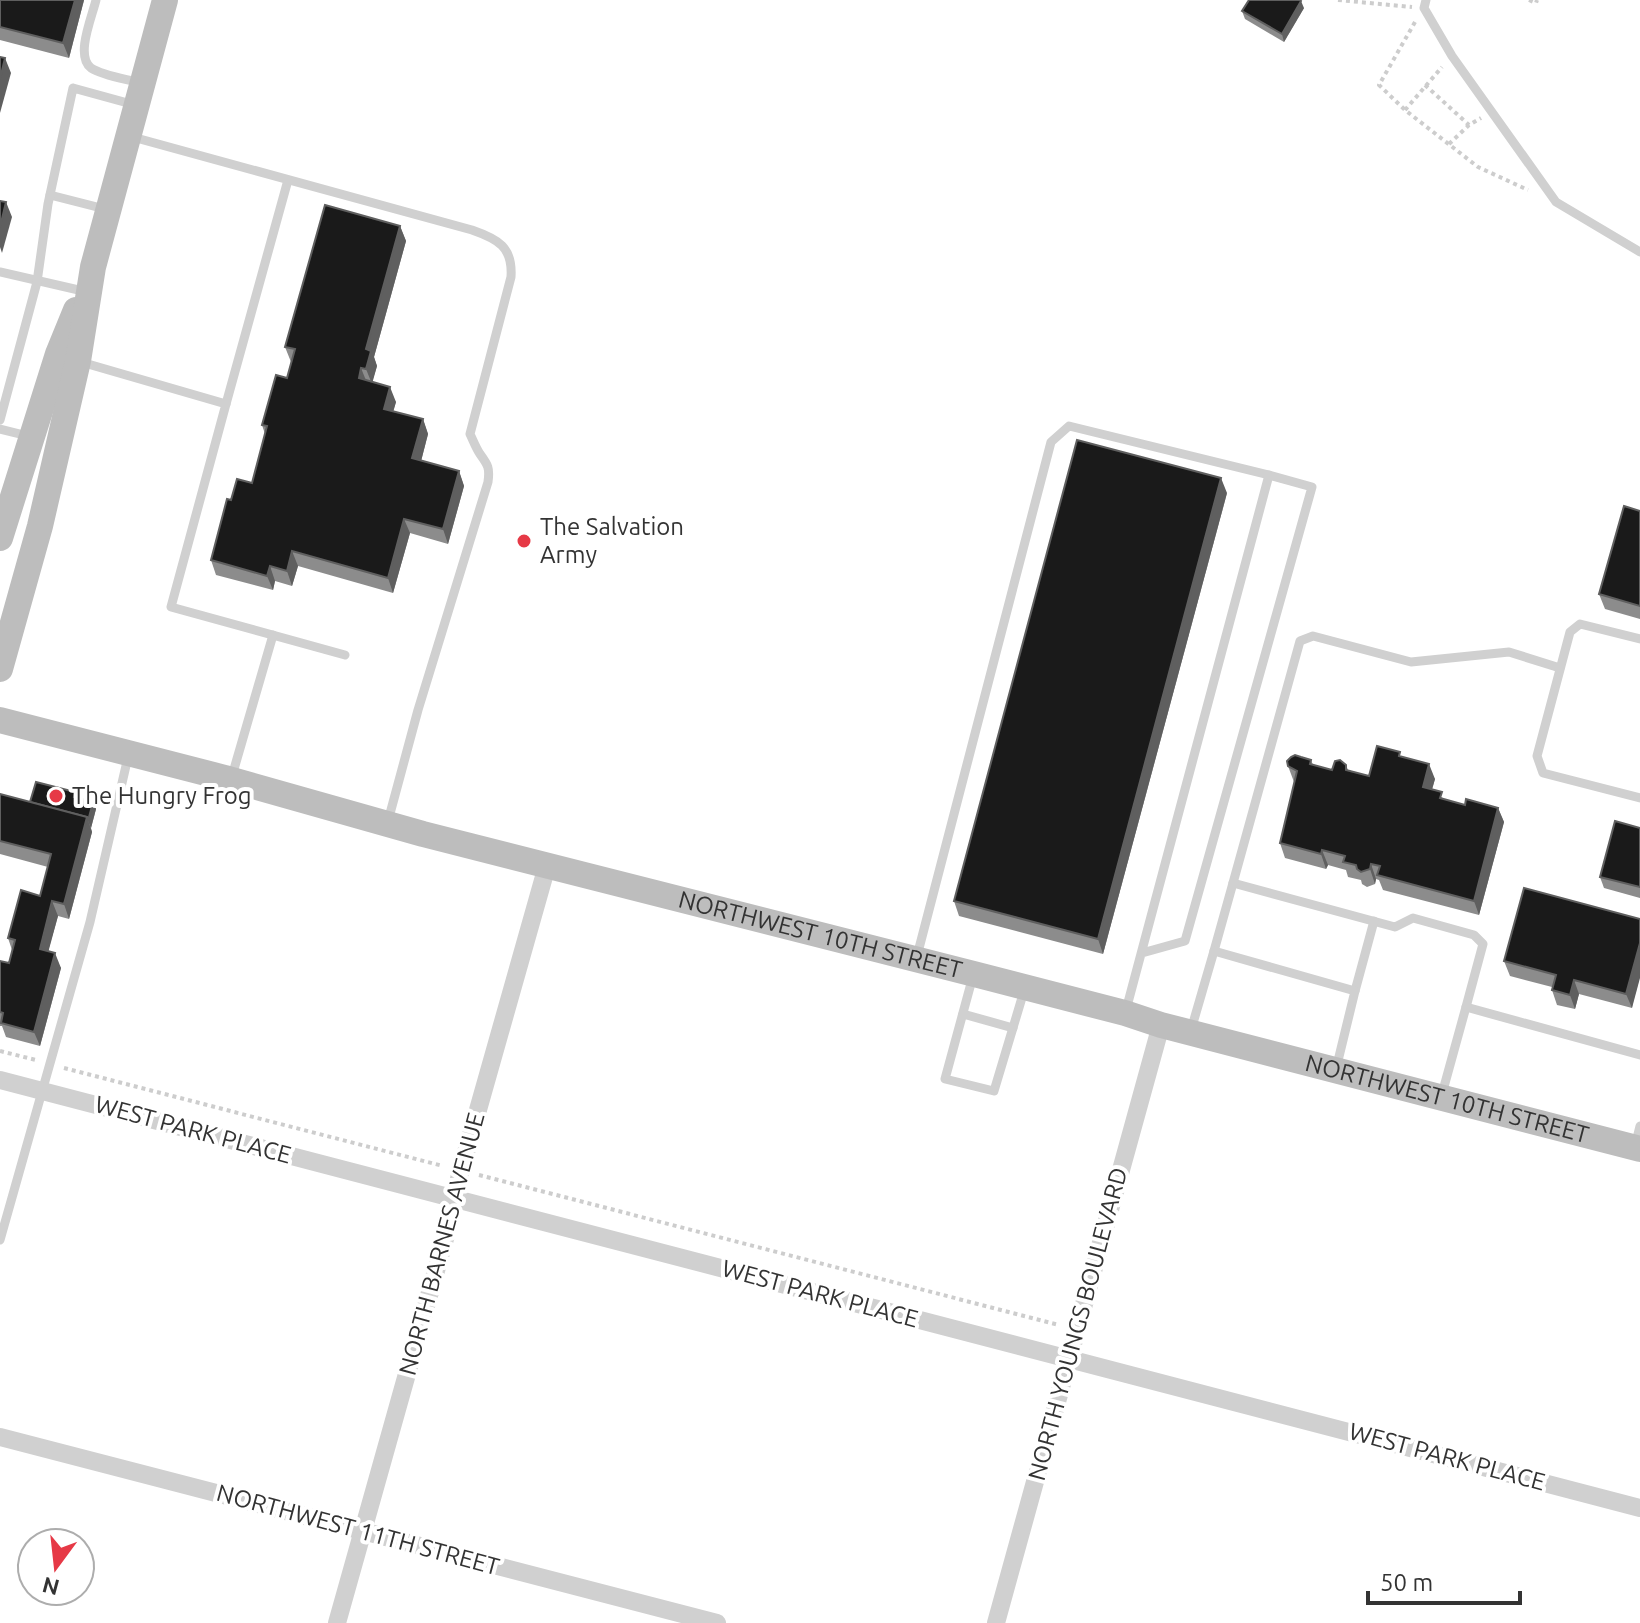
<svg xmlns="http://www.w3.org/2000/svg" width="1640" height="1623" viewBox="0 0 1640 1623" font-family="Ubuntu,sans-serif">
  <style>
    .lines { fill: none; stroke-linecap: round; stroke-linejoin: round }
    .path { stroke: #cdcdcd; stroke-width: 4; stroke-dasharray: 4 4; stroke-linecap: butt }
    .service { stroke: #d0d0d0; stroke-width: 9 }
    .minor { stroke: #d0d0d0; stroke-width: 18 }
    .secondary { stroke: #bdbdbd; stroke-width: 26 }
    .wall { fill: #8c8c8c }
    .shaded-wall { fill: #5f5f5f }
    .building { fill: #1a1a1a; stroke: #5f5f5f; stroke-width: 2 }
    .poi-dot { fill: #e63946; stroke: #fff; stroke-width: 3 }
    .labels { text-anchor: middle; stroke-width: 8; stroke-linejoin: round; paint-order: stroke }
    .poi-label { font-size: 24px; fill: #333; stroke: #fff; text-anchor: start }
    .street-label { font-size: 24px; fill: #333; stroke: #fff }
  </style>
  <rect width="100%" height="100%" fill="#fff"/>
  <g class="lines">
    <g class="path">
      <path d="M1338,0L1412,7"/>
      <path d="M1529,0L1536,3L1537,0"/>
      <path d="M1415,22L1379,85L1405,110L1478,167L1528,190"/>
      <path d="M1425,85L1469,125"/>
      <path d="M1405,110L1442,67"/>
      <path d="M1449,144L1469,125L1481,118"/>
      <path d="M0,1051L36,1060"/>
      <path d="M64,1068L443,1166"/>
      <path d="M479,1175L1059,1325"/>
    </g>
    <g class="service">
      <path d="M96,0C92,17 75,56 91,68C103,76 127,79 141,83"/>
      <path d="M1426,0L1424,8L1452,56L1556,202L1640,252"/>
      <path d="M129,136L472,230C498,239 513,247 511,277L470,434C473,440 476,448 480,454C488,465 490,468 488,482L418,710L388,821"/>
      <path d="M50,195L105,209"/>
      <path d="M0,272L83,291"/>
      <path d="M81,362L226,404L171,607L345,655"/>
      <path d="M226,404L288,180"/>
      <path d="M0,420L37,282L48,204L73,88L135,105"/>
      <path d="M0,429L28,436"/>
      <path d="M1640,639L1580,624L1570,632L1537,756L1543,773L1640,798"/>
      <path d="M232,776L273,635"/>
      <path d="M1233,883L1300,641L1313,636L1411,662L1509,652L1560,668"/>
      <path d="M1214,951L1233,883L1395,927L1413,918L1474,935L1483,944L1466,1007"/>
      <path d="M917,956L1051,442L1069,426L1269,475"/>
      <path d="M973,976L945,1079L994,1091L1024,991"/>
      <path d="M1355,991L1374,921"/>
      <path d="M1126,1010L1269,475L1312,487L1185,941L1142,953"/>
      <path d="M963,1014L1013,1028"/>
      <path d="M1191,1030L1214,951L1355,991L1336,1069"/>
      <path d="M1442,1094L1466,1007L1640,1055"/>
      <path d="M1635,1146L1640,1126"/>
      <path d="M0,1240L90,922L128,757"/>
    </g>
    <g class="minor">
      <path d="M0,1080L1640,1508"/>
      <path d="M0,1437L717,1623"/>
      <path d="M337,1623L448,1228L461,1170L547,866"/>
      <path d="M996,1623L1161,1025"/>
    </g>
    <g class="secondary">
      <path d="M0,538L58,354L76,310"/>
      <path d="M0,669L40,526L78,361L93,267L165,0"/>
      <path id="s1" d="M0,720L225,778L423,834L974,974L1125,1013L1161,1025L1640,1149"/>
    </g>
  </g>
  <g class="wall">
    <path d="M0,0H84L69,58L0,40Z"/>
    <path d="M1304,8L1284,42L1245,19L1242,11Z"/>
    <path d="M400,226L406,241L374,357L377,366L372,382L396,402L393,411L423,419L428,434L421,461L459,471L464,486L448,544L410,533L393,593L298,566L292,586L275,581L273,590L216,575L211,560L231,500L252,483L265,434L262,425L287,378L291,362L285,347Z"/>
    <path d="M1227,493L1103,954L959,916L954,901Z"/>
    <path d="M1640,511V619L1605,609L1599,594Z"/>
    <path d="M1402,757L1435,779L1432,790L1444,799L1465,805L1498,808L1504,822L1479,915L1383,890L1379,880L1376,879L1375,884L1367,887L1362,884L1361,880L1348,877L1346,870L1328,865L1326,869L1285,858L1280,843L1294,782L1288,766L1311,760L1313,765L1332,770L1346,765L1348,770L1369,776Z"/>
    <path d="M0,794L30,802L77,798L93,802L96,809L91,828L92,832L69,919L58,916L48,951L61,968L40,1046L6,1037L2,1026H0V961L9,963L12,950L8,938L40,896L48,867L0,854Z"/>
    <path d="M1640,828V898L1604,888L1600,877Z"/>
    <path d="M1640,919L1632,1008L1579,994L1575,1009L1557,1005L1552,990V987L1510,976L1504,961Z"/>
  </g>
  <g class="shaded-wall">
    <path d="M75,0H84L69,58L63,43Z"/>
    <path d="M1301,1L1304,8L1284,42L1282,34Z"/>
    <path d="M5,58L11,73L0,113V79Z"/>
    <path d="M6,202L12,217L2,253L0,247V227Z"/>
    <path d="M400,226L406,241L374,357L377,366L372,384L366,369V349Z"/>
    <path d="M361,368L367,383L359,378Z"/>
    <path d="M390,387L396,402L390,423L384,409Z"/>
    <path d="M423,419L428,434L418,473L412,458Z"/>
    <path d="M459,471L464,486L448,544L443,529Z"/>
    <path d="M1221,478L1227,493L1103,954L1098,939Z"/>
    <path d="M404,519L410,533L393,593L388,578Z"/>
    <path d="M292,551L298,566L292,586L287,571Z"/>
    <path d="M270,566L275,581L273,590L267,576Z"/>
    <path d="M1429,764L1435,779L1428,802L1423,787Z"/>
    <path d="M93,802L96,809L91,828L88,821Z"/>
    <path d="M1498,808L1504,822L1479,915L1474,901Z"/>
    <path d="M87,817L92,832L69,919L64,904Z"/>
    <path d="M1322,850L1328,865L1326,869L1321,854Z"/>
    <path d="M1371,864L1376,879L1375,884L1370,869Z"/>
    <path d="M52,901L58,916L45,964L40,949Z"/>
    <path d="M1640,943V978L1632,1008L1626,994Z"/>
    <path d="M55,953L61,968L40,1046L34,1032Z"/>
    <path d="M1574,980L1579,994L1575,1009L1570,995Z"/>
  </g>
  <g class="building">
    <path d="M0,0H75L63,43L0,27Z"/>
    <path d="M1249,0H1300L1301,1L1282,34L1242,11Z"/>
    <path d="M0,57L5,58L0,79Z"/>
    <path d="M0,201L6,202L0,227Z"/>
    <path d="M325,205L400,226L366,349L371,351L366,369L361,368L359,378L390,387L384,409L423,419L412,458L459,471L443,529L404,519L388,578L292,551L287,571L270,566L267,576L211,560L227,499L231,500L237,479L252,483L267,426L262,425L276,375L287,378L295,349L285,347Z"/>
    <path d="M1077,440L1221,478L1098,939L954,901Z"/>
    <path d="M1624,506L1640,511V606L1599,594Z"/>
    <path d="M1377,746L1400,752L1399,756L1429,764L1423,787L1442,792L1440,798L1465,805L1466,799L1498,808L1474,901L1377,875L1380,866L1371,864L1370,869L1361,872L1357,869L1356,865L1343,862L1345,856L1322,850L1321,854L1280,843L1297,771L1288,766L1287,761L1291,757L1295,755L1301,757L1311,760L1310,764L1332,770L1335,761L1340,760L1346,765V770L1369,776Z"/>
    <path d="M36,782L75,792L74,797L93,802L88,821L87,817L30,802Z"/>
    <path d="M0,794L87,817L64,904L52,901L40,949L55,953L34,1032L1,1023L3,1013L0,1012V961L9,963L15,940L8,938L21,890L40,896L51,854L0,841Z"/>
    <path d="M1615,821L1640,828V887L1600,877Z"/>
    <path d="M1524,888L1640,919V943L1626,994L1574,980L1570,995L1552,990L1556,975L1504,961Z"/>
  </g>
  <g class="poi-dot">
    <circle cx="524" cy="541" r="8"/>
    <circle cx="56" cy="796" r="8"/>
  </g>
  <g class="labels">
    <g class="poi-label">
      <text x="540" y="535">The Salvation<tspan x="540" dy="28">Army</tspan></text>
      <text x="72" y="804">The Hungry Frog</text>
    </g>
    <g class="street-label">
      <text dy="8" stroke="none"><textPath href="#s1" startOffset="848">NORTHWEST 10TH STREET</textPath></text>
      <text dy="8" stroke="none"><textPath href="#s1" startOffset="1496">NORTHWEST 10TH STREET</textPath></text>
      <text transform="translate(193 1130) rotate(15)" y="8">WEST PARK PLACE</text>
      <text transform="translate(442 1244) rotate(-75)" y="8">NORTH BARNES AVENUE</text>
      <text transform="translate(820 1294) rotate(15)" y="8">WEST PARK PLACE</text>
      <text transform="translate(1078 1324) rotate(-75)" y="8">NORTH YOUNGS BOULEVARD</text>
      <text transform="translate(1447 1457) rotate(15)" y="8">WEST PARK PLACE</text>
      <text transform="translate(358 1530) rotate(15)" y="8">NORTHWEST 11TH STREET</text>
    </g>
  </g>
  <g transform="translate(56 1567) rotate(195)"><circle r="38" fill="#ffffff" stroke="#adadad" stroke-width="2"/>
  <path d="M0-6L14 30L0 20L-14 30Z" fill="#e63946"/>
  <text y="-12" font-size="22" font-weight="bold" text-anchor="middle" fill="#333333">N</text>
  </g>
  <path d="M1368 1591v12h152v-12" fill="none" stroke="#333333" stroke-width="4"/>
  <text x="1380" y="1591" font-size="24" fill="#333333" stroke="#ffffff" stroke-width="6" paint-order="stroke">50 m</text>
</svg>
